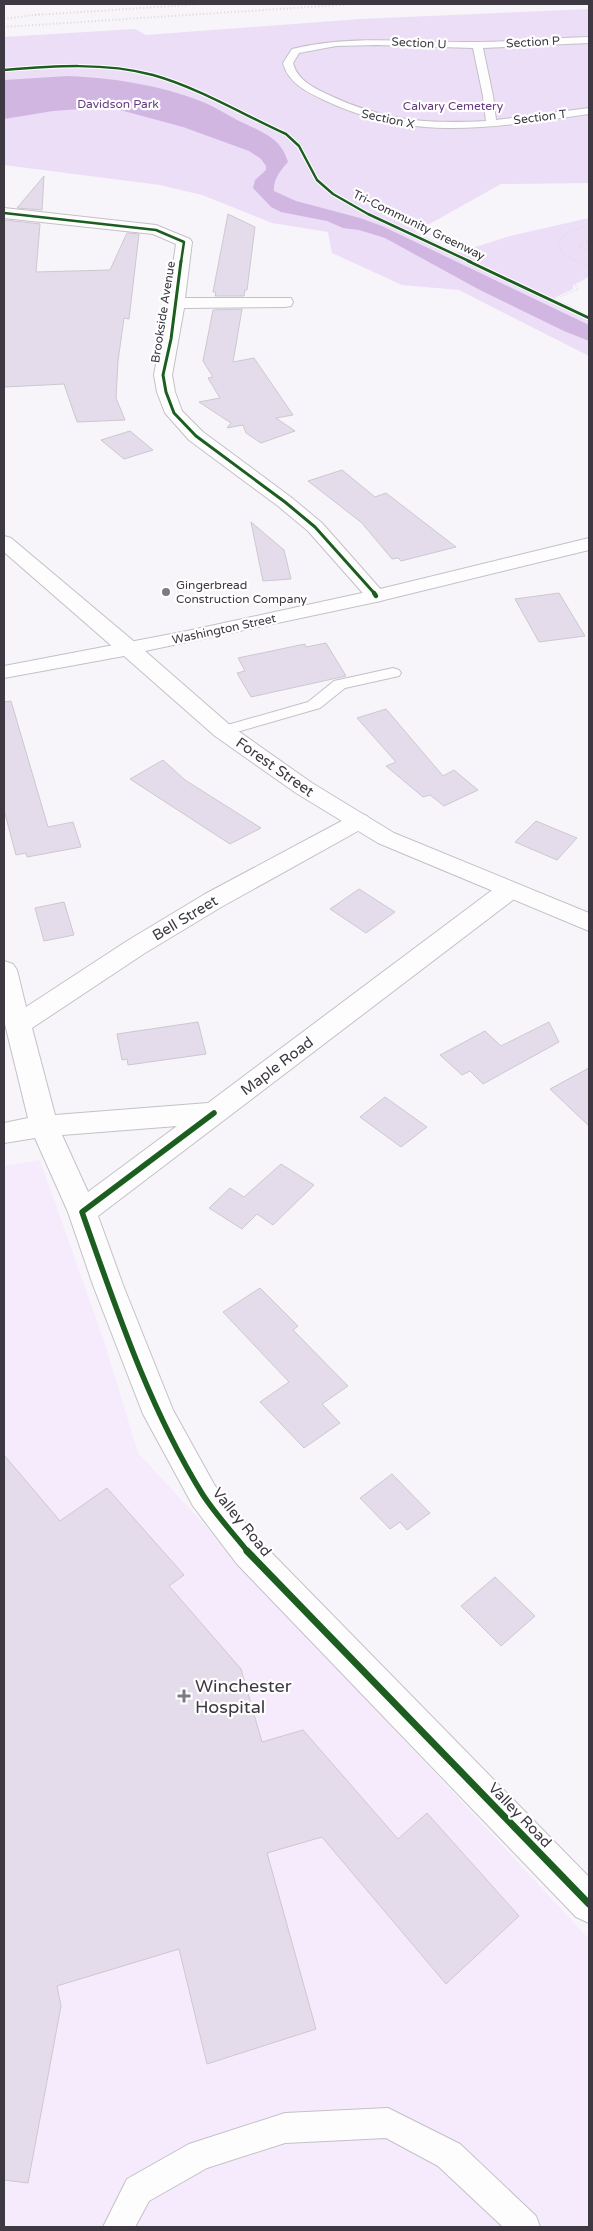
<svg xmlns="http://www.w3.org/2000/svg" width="593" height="2231" viewBox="0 0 593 2231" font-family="'Varela Round',sans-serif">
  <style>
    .built { fill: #f5ebfc }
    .green { fill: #ecdef6 }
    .water { fill: #d1b6e2 }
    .building { fill: #e5dceb; stroke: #ccc8d0 }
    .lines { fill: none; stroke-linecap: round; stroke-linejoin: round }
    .service-casing { stroke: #c4c0c7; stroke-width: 2 }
    .minor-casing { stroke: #c4c0c7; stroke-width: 2 }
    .secondary-casing { stroke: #c4c0c7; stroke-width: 2 }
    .path { stroke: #d9d8da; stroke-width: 2; stroke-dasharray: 0.5 2; stroke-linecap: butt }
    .service { fill: #fefdfe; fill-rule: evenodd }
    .minor { fill: #fefdfe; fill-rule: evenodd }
    .secondary { fill: #fefdfe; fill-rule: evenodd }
    .rail { stroke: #dad9db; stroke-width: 2; stroke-dasharray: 1 2.5; stroke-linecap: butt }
    .cycleway-far4-casing { stroke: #fff; stroke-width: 4.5 }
    .cycleway-far3-casing { stroke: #fff; stroke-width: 5 }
    .cycleway-far2-casing { stroke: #fff; stroke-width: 7 }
    .cycleway-far1-casing { stroke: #fff; stroke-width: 9 }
    .cycleway-casing { stroke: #fff; stroke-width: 10 }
    .cycleway-far4 { stroke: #1b5e20; stroke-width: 2.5 }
    .cycleway-far3 { stroke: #1b5e20; stroke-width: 3 }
    .cycleway-far2 { stroke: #1b5e20; stroke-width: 4.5 }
    .cycleway-far1 { stroke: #1b5e20; stroke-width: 5.5 }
    .cycleway { stroke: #1b5e20; stroke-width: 7 }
    .poi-dot { fill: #7e7a82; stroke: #fff; stroke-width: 2 }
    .labels { text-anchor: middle; stroke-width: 4.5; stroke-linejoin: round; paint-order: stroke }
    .far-street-label { font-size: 12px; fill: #3d3841; stroke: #fff }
    .far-park-label { font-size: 12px; fill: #683a82; stroke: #fff }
    .far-poi-label { font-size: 12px; fill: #3d3841; stroke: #fff; text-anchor: start }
    .street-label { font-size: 15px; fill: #3d3841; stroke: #fff }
    .near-poi-label { font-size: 18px; fill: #3d3841; stroke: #fff; text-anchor: start }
  </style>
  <rect width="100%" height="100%" fill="#f7f4fa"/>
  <path class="built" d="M40,1160L105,1344L138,1453L589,1939V2227H4V1166Z"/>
  <path class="green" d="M589,9V183L501,184L415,232L457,253L510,236L589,218V276L573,285V289L554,298L589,315V356L459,290L402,285L332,253L328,232L272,223L202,195L160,185L4,165V37L135,29L146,35L360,19Z"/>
  <path class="water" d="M68,76C114,78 160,85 203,102C215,107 226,114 237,120C259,131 281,136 288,162C281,170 273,179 274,191L296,201L360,218L382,226L589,325V341L564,331L478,289L385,238L359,230L343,228L327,221L281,212L271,207L253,188L255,180L266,170V166L261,159L249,151L183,127L109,107L53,111L4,119V80Z"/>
  <g class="building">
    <path d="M44,176L42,210L17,208Z"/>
    <path d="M228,214L255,227L247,290H245L244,296H215L216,292H213Z"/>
    <path d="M6,220L40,224L36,272L110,270L127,233L139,234L129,319L124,318L118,361L116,398L125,420L77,422L64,384L4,387V222Z"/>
    <path d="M242,309L233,362L254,358L293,415L276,418L295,431L261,443L246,433L243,425L227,428L231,423L199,402L220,398L208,378L213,377L203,361L213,310Z"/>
    <path d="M130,431L153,450L124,459L101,440Z"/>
    <path d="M342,470L375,497L386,493L456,547L401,561L398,558L392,559L362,523L308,481Z"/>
    <path d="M251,522L284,550L291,579L263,581Z"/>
    <path d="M559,593L585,636L539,642L515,599Z"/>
    <path d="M326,643L346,676L251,697L237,673L245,671L238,658L305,644L306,647Z"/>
    <path d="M11,701L48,827L73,822L81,847L27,857L26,853L16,855L4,810V702Z"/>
    <path d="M386,709L443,776L454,770L478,790L444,806L430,795L423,797L386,766L396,762L357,718Z"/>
    <path d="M163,760L185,780L261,828L230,844L130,779Z"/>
    <path d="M536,821L577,838L557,860L515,842Z"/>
    <path d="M359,889L395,912L366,933L330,909Z"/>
    <path d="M64,902L74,935L44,941L35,908Z"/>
    <path d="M198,1022L206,1054L128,1065L127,1059L122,1060L117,1034Z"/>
    <path d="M549,1022L559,1042L483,1084L470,1071L462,1075L440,1055L485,1031L501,1046Z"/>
    <path d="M589,1068V1126L550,1089Z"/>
    <path d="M385,1097L427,1127L401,1147L360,1117Z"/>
    <path d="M281,1164L314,1185L273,1225L257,1214L242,1229L209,1208L230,1188L244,1197Z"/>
    <path d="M260,1288L298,1326L293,1330L348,1386L322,1404L340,1423L304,1448L260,1402L289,1382L223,1312Z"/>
    <path d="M4,1455L60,1521L107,1488L184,1575L169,1586L241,1669L262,1742L303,1730L398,1839L427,1813L519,1916L446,1984L322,1837L267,1853L316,2029L207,2064L179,1949L57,1986L61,2006L28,2183L4,2180Z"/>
    <path d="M392,1474L430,1513L407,1530L400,1522L390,1529L360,1498Z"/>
    <path d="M495,1577L535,1616L501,1646L461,1606Z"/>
  </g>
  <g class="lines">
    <g class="service-casing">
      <g id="service">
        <path d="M589,37V43L483,48L493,96L496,120L589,108V114C494,127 414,143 324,100C307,92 288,83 283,63L292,49C353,34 412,43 474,42C512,42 551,38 589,37ZM377,45L473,48L483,96L486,121C426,124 384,121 329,95C314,88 297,80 293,63L299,53L336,46Z"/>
        <path d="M393,668L399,670L401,673L399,676L345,688L320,708L223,736L217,734L215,731L217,728L308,702L334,681Z"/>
        <path d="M388,2108L460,2144L536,2216L540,2227H503L438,2166L386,2138L285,2143L207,2168L149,2201L135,2227H103L127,2179L189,2144L285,2113Z"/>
      </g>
    </g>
    <g class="minor-casing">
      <g id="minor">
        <path d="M4,208L156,225L190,239L192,242L185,298H291L293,302L291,306L285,307L184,308L172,375L175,392L182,411L203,432L292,498L322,523L383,592L386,596L383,600L376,602L369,600L308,531L278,506L189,440L165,413L157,392L154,375L167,305L166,303L168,300L176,244L153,234L4,218Z"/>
        <path d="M4,536L11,538L137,644L140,649L137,654L129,655L121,654L4,552Z"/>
        <path d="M359,813L367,816L371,821L367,826L223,906L145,953L32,1028L55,1115L208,1103L499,885L508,883L517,885L520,891L517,897L98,1216L123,1285L173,1410L215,1486L261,1542L589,1877V1923L576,1917L237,1564L193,1506L143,1414L93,1285L68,1212L35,1138L4,1143V1123L28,1118L4,1020V961L13,964L17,970L26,1007L127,941L205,894L351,816ZM177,1126L88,1192L62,1135Z"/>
      </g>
    </g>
    <g class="secondary-casing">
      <path id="secondary" d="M589,538V550L376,602L145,651L231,726L312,783L394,833L589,913V931L378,843L296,793L215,736L124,656L4,678V666L187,631L376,590Z"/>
    </g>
    <g class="path">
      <path d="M589,225L567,233L558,243L565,256L589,266"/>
      <path d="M588,243L586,239L589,233"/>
      <path d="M589,243H583L579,247L589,251"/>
      <path d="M551,301L578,289L575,285L589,276"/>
    </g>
    <use href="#service" class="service"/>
    <use href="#minor" class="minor"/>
    <use href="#secondary" class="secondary"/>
    <g class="rail">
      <path d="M35,15L204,4"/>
      <path d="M4,19L41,14"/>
      <path d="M4,27L355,4"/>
    </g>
    <g class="cycleway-far4-casing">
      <g id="cycleway-far4">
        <path d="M4,70C53,66 105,62 153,75C199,88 242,114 286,134L299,146L317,180L333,194L368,214L471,262"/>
        <path d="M4,213L156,230L184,242L181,262"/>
      </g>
    </g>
    <g class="cycleway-far3-casing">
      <g id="cycleway-far3">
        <path d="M181,261L171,339L163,375L166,392L174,413L196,436L285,502L315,527L375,594"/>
        <path d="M468,261L589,318"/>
      </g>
    </g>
    <g class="cycleway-far2-casing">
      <path id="cycleway-far2" d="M374,593L376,596"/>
    </g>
    <g class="cycleway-far1-casing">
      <path id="cycleway-far1" d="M214,1113L82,1212C116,1308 149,1408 203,1495C216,1515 233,1533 248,1552"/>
    </g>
    <g class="cycleway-casing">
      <path id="cycleway" d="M247,1551L589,1904"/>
    </g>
    <use href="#cycleway-far4" class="cycleway-far4"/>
    <use href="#cycleway-far3" class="cycleway-far3"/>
    <use href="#cycleway-far2" class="cycleway-far2"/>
    <use href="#cycleway-far1" class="cycleway-far1"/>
    <use href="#cycleway" class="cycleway"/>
  </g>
  <g class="poi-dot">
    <circle cx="166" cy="592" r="5"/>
    <path d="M181.5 1688.5h5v5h5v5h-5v5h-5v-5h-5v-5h5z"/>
  </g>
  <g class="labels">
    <g class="far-street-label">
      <text transform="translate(533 42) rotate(-3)" y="4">Section P</text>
      <text transform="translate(419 43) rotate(3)" y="4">Section U</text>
      <text transform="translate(540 117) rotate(-7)" y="4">Section T</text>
      <text transform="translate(388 119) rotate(12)" y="4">Section X</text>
      <text transform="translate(419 225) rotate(26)" y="4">Tri-Community Greenway</text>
      <text transform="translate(163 312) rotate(-81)" y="4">Brookside Avenue</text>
      <text transform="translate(224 629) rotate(-12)" y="4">Washington Street</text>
    </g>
    <g class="far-park-label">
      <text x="118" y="108">Davidson Park</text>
      <text x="453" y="110">Calvary Cemetery</text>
    </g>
    <g class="far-poi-label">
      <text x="176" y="589">Gingerbread<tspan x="176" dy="14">Construction Company</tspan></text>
    </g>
    <g class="street-label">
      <text transform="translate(275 767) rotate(35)" y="5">Forest Street</text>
      <text transform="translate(185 918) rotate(-31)" y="5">Bell Street</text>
      <text transform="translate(277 1066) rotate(-37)" y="5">Maple Road</text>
      <text transform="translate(242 1522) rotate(51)" y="5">Valley Road</text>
      <text transform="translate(520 1815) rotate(46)" y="5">Valley Road</text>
    </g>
    <g class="near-poi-label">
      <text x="195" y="1692">Winchester<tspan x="195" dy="21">Hospital</tspan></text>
    </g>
  </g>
  <rect width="593" height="2231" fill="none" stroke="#3d3841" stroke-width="10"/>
</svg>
